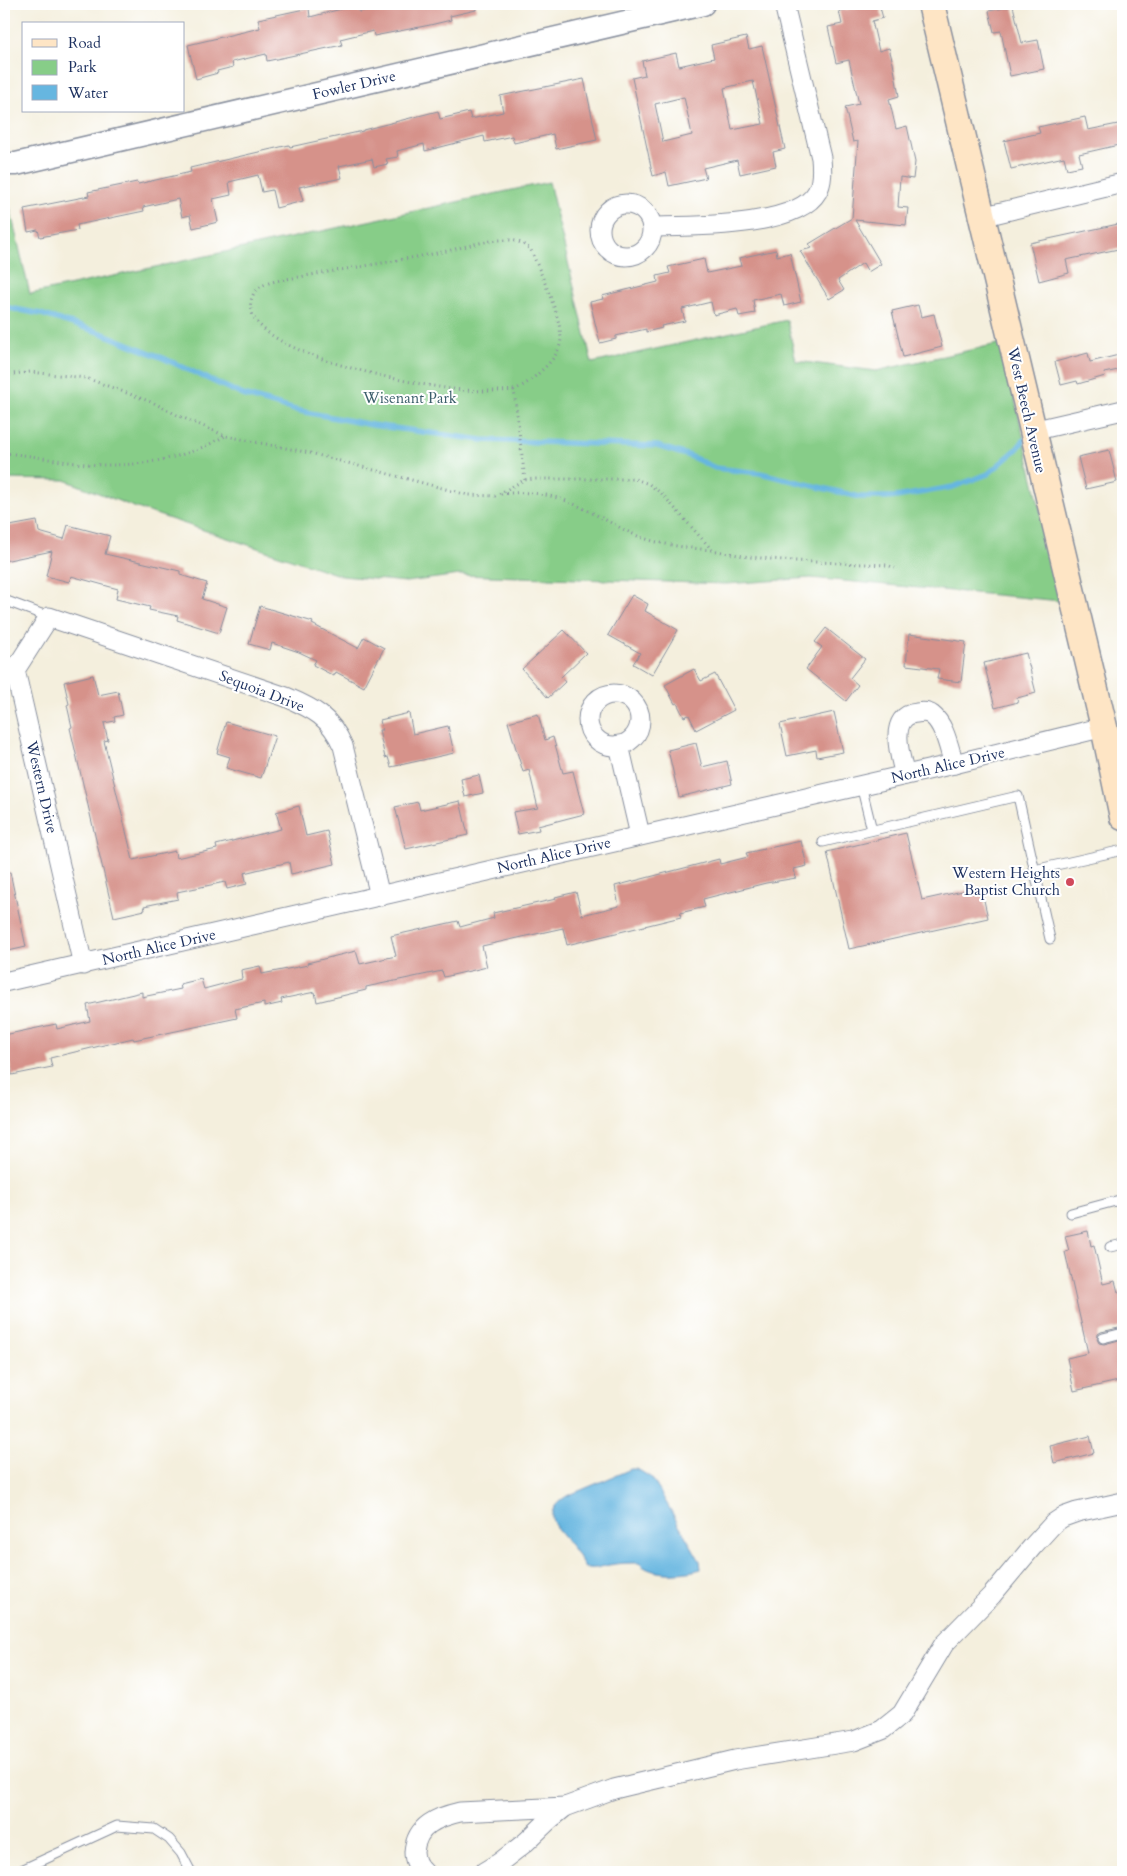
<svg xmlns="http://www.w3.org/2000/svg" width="1127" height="1876" viewBox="0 0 1127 1876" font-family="Cardo,serif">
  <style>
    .green { fill: #87cd88; stroke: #517e73 }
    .water { fill: #66b6e0; stroke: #40729f }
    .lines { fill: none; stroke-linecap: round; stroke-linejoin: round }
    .stream { stroke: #66b6e0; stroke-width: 5.5 }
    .building { fill: #d6928a; fill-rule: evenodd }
    .service-casing { stroke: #888f9e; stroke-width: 11 }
    .minor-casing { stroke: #888f9e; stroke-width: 21 }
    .tertiary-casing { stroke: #888f9e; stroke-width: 25 }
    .secondary-casing { stroke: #888f9e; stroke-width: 29 }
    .path { stroke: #888f9e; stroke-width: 3; stroke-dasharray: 1 4; stroke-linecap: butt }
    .service { stroke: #fff; stroke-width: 9 }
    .minor { stroke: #fff; stroke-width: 19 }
    .tertiary { stroke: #fff; stroke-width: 22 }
    .secondary { stroke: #fee5c5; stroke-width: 26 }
    .poi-dot { fill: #d1495b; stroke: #fff; stroke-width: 2 }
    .labels { text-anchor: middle; stroke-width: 4; stroke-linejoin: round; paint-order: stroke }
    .street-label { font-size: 15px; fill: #1b2f5e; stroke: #fff }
    .park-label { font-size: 15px; fill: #3b5e6b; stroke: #fff }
    .poi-label { font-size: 15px; fill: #1b2f5e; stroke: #fff; text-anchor: end }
  </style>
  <rect width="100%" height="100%" fill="#fff"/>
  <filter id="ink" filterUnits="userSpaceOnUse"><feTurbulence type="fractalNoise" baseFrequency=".02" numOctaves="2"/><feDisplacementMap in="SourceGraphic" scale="10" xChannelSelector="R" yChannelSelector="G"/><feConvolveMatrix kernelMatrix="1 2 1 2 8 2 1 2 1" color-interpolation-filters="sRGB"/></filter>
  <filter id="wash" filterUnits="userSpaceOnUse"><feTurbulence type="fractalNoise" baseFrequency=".0096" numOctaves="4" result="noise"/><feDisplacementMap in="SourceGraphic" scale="20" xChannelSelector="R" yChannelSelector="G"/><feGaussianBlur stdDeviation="1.12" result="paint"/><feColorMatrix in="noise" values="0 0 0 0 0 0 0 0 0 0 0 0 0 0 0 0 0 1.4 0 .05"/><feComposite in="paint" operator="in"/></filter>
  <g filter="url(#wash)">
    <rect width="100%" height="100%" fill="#f4efdd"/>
    <path class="green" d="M549,182L592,363L787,320L796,361L876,371L1002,343L1061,601L811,578L726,584L460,575L406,582L342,576L134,507L65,480L4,479V183L30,294Z"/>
    <path class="water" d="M631,1469H637L652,1478L700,1561L701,1569C684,1574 652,1577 639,1563C629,1563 619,1563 609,1565C599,1567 594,1570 584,1567C581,1562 578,1555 574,1550C560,1531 536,1515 567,1496Z"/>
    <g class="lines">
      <path class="stream" d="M4,307L41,314L101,333L163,358L243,395L295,410L372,425L482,440L657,446L690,456L715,468L760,473L860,497H896L953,487L988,474L1017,449L1024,440"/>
    </g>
    <g id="blocks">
      <g class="building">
        <path d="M395,4H475L476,10L450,16L451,20L430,25L374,36L373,31L340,39L342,45L267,61L266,54L232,62L233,67L217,71L218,73L196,79L188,45L260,28L258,19L309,8L310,17L357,5L359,12Z"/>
        <path d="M871,4H879L883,18L872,21L879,51L889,48L893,63L899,96L889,99L896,129L907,126L915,162L913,179L900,177L898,207L908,208L906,225L855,220L881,264L868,272L863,263L838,280L844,290L829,299L800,251L812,248L809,244L852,218L858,141L853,142L845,107L859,104L849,60L836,63L828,27L842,24L839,11Z"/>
        <path d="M1013,6L1022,43L1038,40L1044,69L1010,76L1001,31L994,32L989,11Z"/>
        <path d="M746,37L749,49L762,46L785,149L773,152L776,166L740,174L737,160L703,168L706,178L669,186L666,172L653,176L632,78L645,75L642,61L676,53L679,66L714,58L711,45ZM753,81L763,124L732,130L724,88ZM684,97L692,135L663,142L655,104Z"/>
        <path d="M584,79L597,140L556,149L553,134L514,143L512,136L485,142L484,136L425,151L424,144L397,151L398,157L386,159L388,164L374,167L372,159L339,166L342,178L299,187L303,201L276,208L272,190L262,192L258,175L229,182L231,195L213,199L218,222L193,228L190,215L182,217L178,199L143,207L144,211L77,225L78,230L40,237L38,230L28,232L24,209L89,196L88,192L137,182L138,184L191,172L190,168L289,145L290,147L363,131V130L438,111L440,119L469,112L471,119L503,112L500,96Z"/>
        <path d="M1085,117L1088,130L1123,123V144L1079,154L1082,166L1067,169L1064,157L1011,169L1004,141L1040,133L1038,127Z"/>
        <path d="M1123,223V248L1066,260L1069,273L1039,281L1030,243Z"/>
        <path d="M776,250L777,256L790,253L801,302L784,306L781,294L753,300L755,313L739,316L737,309L714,315L711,302L682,309L685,321L661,326L662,328L646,332V329L616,336V339L600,343L590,302L603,299L602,296L658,282L657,276L670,273L668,267L704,259L707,273L741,266L739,258Z"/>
        <path d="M918,305L921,317L934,314L942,347L903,357L892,311Z"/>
        <path d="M1088,353L1090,362L1123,354V369L1104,373L1105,376L1078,384L1077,381L1061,385L1055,362Z"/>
        <path d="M1109,450L1117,482L1086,489L1078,457Z"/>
        <path d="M37,521L39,532L64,539L68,525L110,536L105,554L180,571V575L207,583L202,599L227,607L219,633L177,620L178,616L149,610L150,607L116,599L118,589L71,576L69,582L46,576L52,551L4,561V527Z"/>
        <path d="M632,595L648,604L645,611L678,630L652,675L633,664L640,653L608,635Z"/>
        <path d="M260,606L313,622L312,624L358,648L364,637L384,648L364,687L336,672L334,676L313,665L316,660L299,652L272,643L270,650L249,644Z"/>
        <path d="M826,628L865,659L850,678L858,685L846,701L806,669L822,647L815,642Z"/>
        <path d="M564,630L586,653L561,677L565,682L548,698L522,669Z"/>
        <path d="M909,634L966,642L961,682L937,679L939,669L906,665Z"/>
        <path d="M1026,653L1036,693L1017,698L1018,702L995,708L984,663Z"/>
        <path d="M694,669L701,681L715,674L734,710L696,730L689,715L684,717L677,703L675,704L665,685Z"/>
        <path d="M93,675L98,695L118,691L123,715L114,717L115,721L104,723L108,740L104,741L133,860L175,851L176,858L217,849L216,845L281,829L276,812L299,806L306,836L327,831L335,864L291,874L289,862L244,873L247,884L227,889L225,882L177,892L178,899L144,906L145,910L114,917L70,728L72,727L67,705L69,704L64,682Z"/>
        <path d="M834,712L843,752L817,757L816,750L787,756L780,724Z"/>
        <path d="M409,713L413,734L448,726L454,753L391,767L388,757L385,758L379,730H382L380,720Z"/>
        <path d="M538,714L545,740L553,737L563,773L573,771L584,814L538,826L539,830L518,834L513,812L538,808L529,770L523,772L508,722Z"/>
        <path d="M226,722L275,736L261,778L226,768L230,757L217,753Z"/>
        <path d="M696,743L702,767L727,761L732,784L679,797L668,750Z"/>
        <path d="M479,775L483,793L465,797L461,779Z"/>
        <path d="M460,801L468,835L406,849L395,807L418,802L420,810Z"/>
        <path d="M906,833L922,900L981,887L988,918L849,949L827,852Z"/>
        <path d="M801,841L807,866L794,869L796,878L766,883L703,899L705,907L680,913L681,917L567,945L563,928L482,946L487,967L444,977L442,971L366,987V990L317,1002L315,992L281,999L282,1003L264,1007V1003L235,1009L237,1018L134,1040L133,1038L50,1058L52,1067L12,1075L4,1035L56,1024L57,1029L90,1021L87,1005L142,992V997L181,989L180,984L201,979L204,989L242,979L241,970L260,966L262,974L308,965L307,963L356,951L360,964L396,956L391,936L458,921L460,927L494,918L493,913L556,899L555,897L576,892L582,915L619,906L615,886L719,859L720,864L748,857L746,853Z"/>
        <path d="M10,872L26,947L4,952V873Z"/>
        <path d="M1088,1231L1091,1246L1094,1245L1103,1284L1115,1281L1118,1292L1123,1290V1327L1101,1332L1098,1334L1097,1339L1099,1343L1104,1344L1123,1339V1380L1074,1391L1067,1358L1088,1353L1065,1252L1069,1251L1065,1236Z"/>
        <path d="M1090,1436L1094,1453L1054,1463L1050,1446Z"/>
      </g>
    </g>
  </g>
  <g filter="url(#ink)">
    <use href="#blocks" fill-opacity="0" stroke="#888f9e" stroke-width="1"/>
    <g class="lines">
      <g class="service-casing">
        <g id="service">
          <path d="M4,600L49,617"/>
          <path d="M4,659L15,670"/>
          <path d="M861,785L872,830"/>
          <path d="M823,842L1018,796L1050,939"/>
          <path d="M1034,870L1123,850"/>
          <path d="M1071,1213L1123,1199"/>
          <path d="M1110,1247L1123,1244"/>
          <path d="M1103,1338L1123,1333"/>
          <path d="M17,1872L117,1826L154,1829L169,1839L181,1853L191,1872"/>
        </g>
      </g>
      <g class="minor-casing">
        <g id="minor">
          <circle cx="626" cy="230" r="26"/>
          <path d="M981,217L1123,183"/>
          <path d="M652,227C690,226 797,228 817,192C823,182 822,169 821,158L784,4"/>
          <path d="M1032,431L1123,410"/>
          <circle cx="614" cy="720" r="26"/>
          <path d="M619,745L640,835"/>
          <path d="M905,775C900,757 887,715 917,713C922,712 928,712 932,715C945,725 949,749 954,764"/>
          <path d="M83,965L15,670L49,617L286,697C314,709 330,717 343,746L380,896"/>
          <path d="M4,982L954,764L1104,727"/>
          <path d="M424,1872C418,1867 414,1861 414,1852C416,1825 438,1817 460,1812L565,1807"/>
          <path d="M484,1872L499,1863L526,1842L549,1820L565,1807L614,1789L735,1760L854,1741L882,1730L902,1714L944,1644L992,1595L1033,1546L1054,1523L1063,1517L1077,1512L1123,1502"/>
        </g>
      </g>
      <g class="tertiary-casing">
        <path id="tertiary" d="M4,164H16L703,4"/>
      </g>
      <g class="secondary-casing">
        <path id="secondary" d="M931,4L1104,727L1123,817"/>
      </g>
      <g class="path">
        <path d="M4,375L30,372L86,378L154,403L179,416L226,436L310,453L468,495L495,496L524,480L535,479H635L649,484L662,494L712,550L749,557L794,561L887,565L895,568"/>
        <path d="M514,390C494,392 473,391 453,389C419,385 223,351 254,293C259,282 287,279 299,277C345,269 391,262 437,253C460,249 484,239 508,240C517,240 524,244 531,250C539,270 566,326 560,345C557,355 549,364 542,370C533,379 525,385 514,390L525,480"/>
        <path d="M4,453C32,455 59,462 88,464C134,468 184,460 225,436"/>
        <path d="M501,494C519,492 536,492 554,497C584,505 611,525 640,537C663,545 688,548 711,550"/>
      </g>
      <use href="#service" class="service"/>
      <use href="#minor" class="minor"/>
      <use href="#tertiary" class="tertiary"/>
      <use href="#secondary" class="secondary"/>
    </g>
  </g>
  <circle class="poi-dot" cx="1070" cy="882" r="5"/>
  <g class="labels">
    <g class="street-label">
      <text transform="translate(354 85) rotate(-13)" y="5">Fowler Drive</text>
      <text transform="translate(1027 410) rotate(77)" y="5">West Beech Avenue</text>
      <text transform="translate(262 691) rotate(21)" y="5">Sequoia Drive</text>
      <text transform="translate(948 765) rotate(-13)" y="5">North Alice Drive</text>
      <text transform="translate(42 787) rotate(77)" y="5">Western Drive</text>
      <text transform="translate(554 855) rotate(-13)" y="5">North Alice Drive</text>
      <text transform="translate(159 947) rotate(-13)" y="5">North Alice Drive</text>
    </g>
    <g class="park-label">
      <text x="410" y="403">Wisenant Park</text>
    </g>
    <g class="poi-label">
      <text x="1060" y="878">Western Heights<tspan x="1060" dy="17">Baptist Church</tspan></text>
    </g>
  </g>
  <rect width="1127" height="1876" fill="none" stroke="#fff" stroke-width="20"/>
  <rect x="22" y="22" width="162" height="90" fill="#ffffff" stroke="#a4acbf"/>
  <rect x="32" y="39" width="25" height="8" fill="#fee5c5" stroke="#a4acbf"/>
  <text x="68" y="48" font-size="15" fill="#1b2f5e">Road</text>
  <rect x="32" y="60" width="25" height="15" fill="#87cd88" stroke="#a4acbf"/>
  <text x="68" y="72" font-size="15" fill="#1b2f5e">Park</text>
  <rect x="32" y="85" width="25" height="15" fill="#66b6e0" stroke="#a4acbf"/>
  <text x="68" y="98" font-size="15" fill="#1b2f5e">Water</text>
</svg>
